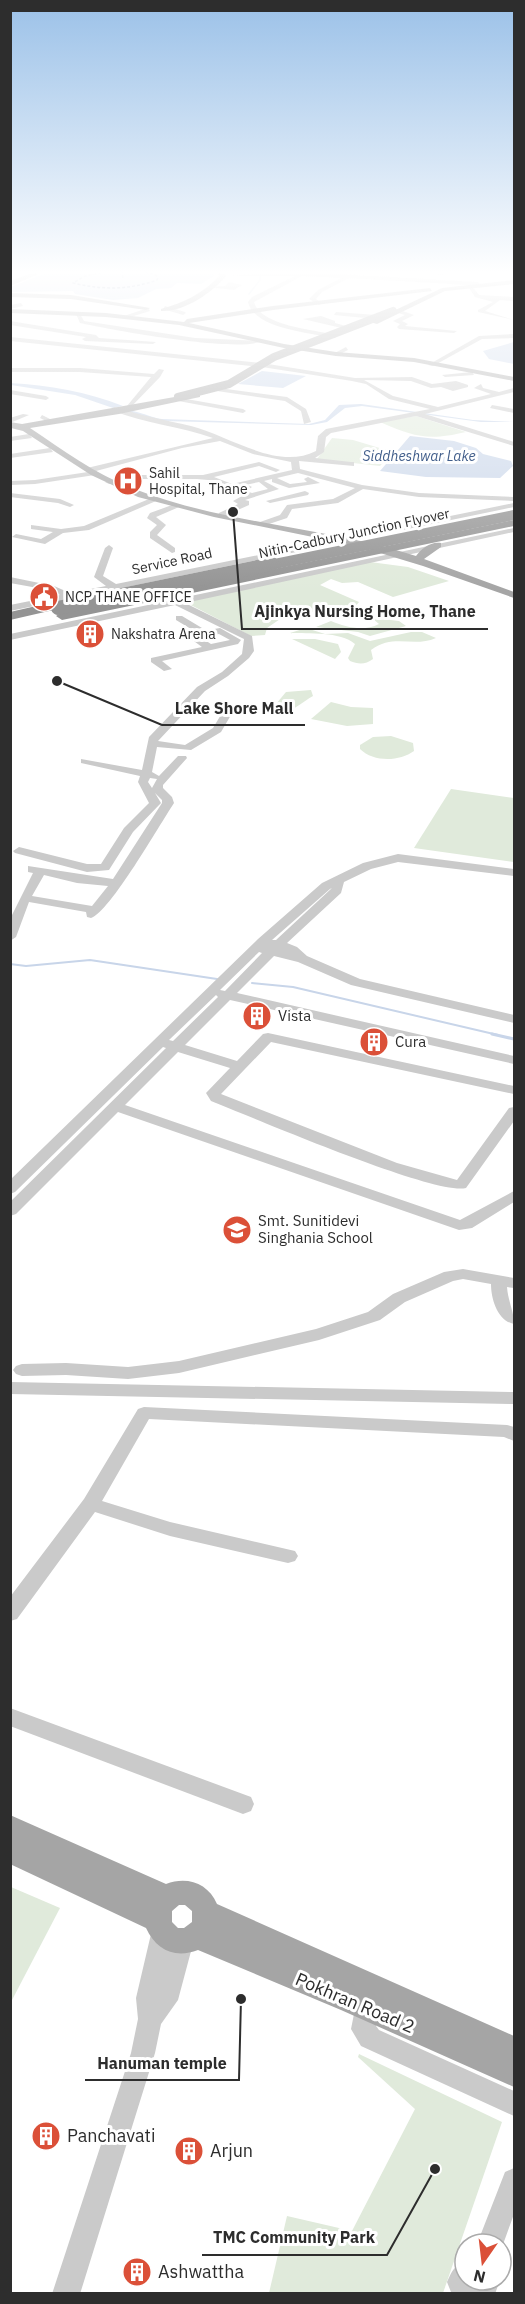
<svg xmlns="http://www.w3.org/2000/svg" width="525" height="2304" viewBox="0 0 525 2304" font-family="'IBM Plex Sans',sans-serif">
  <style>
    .green { fill: #e0eadb }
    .water { fill: #c8d5e9 }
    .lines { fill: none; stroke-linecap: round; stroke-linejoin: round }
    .stream-far2 { stroke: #c8d5e9; stroke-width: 1.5 }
    .stream-far1 { stroke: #c8d5e9; stroke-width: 2 }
    .stream { stroke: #c8d5e9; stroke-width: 3 }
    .ferry { stroke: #405d8a; stroke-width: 1.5; stroke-dasharray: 3 2; stroke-linecap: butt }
    .minor { fill: #cacaca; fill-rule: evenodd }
    .major { fill: #a5a5a5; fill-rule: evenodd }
    .highway { fill: #949494; fill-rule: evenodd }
    .major-bridge { stroke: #a5a5a5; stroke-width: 8 }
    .highway-bridge-far1 { stroke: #949494; stroke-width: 10 }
    .highway-bridge { stroke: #949494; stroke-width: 14 }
    .labels { text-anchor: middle; stroke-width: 6; stroke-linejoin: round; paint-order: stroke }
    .far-water-label { font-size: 14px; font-style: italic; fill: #405d8a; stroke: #fff }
    .far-poi-label { font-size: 14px; fill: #2d2d2d; stroke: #fff; text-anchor: start }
    .far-street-label { font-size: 14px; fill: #2d2d2d; stroke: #fff }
    .poi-label { font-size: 15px; fill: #2d2d2d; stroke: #fff; text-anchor: start }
    .near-street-label { font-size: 18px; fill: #2d2d2d; stroke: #fff }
    .near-poi-label { font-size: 18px; fill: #2d2d2d; stroke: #fff; text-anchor: start }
    .leader { fill: none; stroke: #2d2d2d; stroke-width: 2 }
    .callout-dot { fill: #2d2d2d; stroke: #fff; stroke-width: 2 }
    .callout-label { font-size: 16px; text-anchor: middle; font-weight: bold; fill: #2d2d2d; stroke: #fff; stroke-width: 6; stroke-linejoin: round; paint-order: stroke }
  </style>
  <rect width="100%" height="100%" fill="#fff"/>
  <g class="green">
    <path d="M416,416L466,432C428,441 415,437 380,422Z"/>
    <path d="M332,438L353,440L393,452L380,466L317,459Z"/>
    <path d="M370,562L408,567L449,581L393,597L358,582L342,583L331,579L320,585L359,602L355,607L286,615L267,628L265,635L251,636L183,601Z"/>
    <path d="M375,618L399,621L406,626L370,636L358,632L316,627L331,621C346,627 363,632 379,624L373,619Z"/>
    <path d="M306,628L325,634L348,633L370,641L411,632H422L436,638C413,648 394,633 371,650L373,659C365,665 358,664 350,661L348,658L355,644C340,631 308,634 290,633Z"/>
    <path d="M315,639L338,644L341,652L335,659L292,639Z"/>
    <path d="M311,690L313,696C300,703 285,720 271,710L286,692Z"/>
    <path d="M331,702L351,707L373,708V724L347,726L311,719Z"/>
    <path d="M391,736L413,743L414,751C399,762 373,762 360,749V745L373,737Z"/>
    <path d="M451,789L514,798V862L414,848Z"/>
    <path d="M11,1887L60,1908L11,2002Z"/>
    <path d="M359,2054L502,2122L443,2293H269L287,2216L352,2231L415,2109L358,2057Z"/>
  </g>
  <g class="water">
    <path d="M53,270L85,273L90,272L70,270H210L214,276L201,284L177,283L171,288L156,289L138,298L113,300L75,294L73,291L11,292V287Z"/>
    <path d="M514,342V364L489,359L483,351Z"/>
    <path d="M262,371L306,376L283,388L238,384Z"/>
    <path d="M10,383C49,385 87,392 123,406L113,408L75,395L11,385Z"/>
    <path d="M361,404L473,420L514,422H481L362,406L345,408L327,422L311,425L163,421L148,419L125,411C137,409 150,418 162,419L309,424L325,420L339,405Z"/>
    <path d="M410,436L454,441L476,448L483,454L511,461L513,466L500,478L426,477L380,471Z"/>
  </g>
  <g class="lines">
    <path class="stream-far2" d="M249,294L260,280V275"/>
    <g class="stream-far1">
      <path d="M10,964L26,966L90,960L217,979"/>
      <path d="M252,983L293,987L498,1035"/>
    </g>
    <path class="stream" d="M492,1034L514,1039"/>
    <g class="ferry">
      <path d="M116,270L85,276L73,283C102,290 129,290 157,280L158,277L154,274L131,270"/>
      <path d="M122,270L123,278"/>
    </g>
    <g class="minor">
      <path d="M424,270H437V271L452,270C441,279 432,273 424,270Z"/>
      <path d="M304,272L478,282L480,285H471L479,295L514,297V301L500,300L485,311L514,320L478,312V310L493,302L475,297L467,285L349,278L322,292L316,299L322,303L319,305L309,299L318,290L341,278L302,276L254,302C260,326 316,330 337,335L335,338C311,333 254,329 248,302L252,297L295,276H220Z"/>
      <path d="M229,282L242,285L234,290L207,287L225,286Z"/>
      <path d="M21,303L23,306L10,309V305Z"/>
      <path d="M165,306L185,312L186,313L183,315L163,309Z"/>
      <path d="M148,308L150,311L124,319L121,317Z"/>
      <path d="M397,309L414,315L402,321L408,324L405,326L457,331L454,333L399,329L397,327L400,324L393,321L405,315L395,312Z"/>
      <path d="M79,312L84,321L195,338L262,341C237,353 112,330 80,323L76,314Z"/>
      <path d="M336,312L376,315L379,317L376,319L334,315Z"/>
      <path d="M321,316L335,321V323L353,328L350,330L303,319Z"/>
      <path d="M10,321L96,335L99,338L156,342L153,344L85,341L82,339L86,337L10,325Z"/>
      <path d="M514,334V338L482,339L433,366L428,365L479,336Z"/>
      <path d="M10,337L262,363L355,378L412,377L432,384L456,381L468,385V387L453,391L441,387L431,388L411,381L364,380L393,396L438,407L491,394L474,388L481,384L483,388L499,392L514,388V392L425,414L514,442V446L416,416L331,433L326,437L324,452L315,458L351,462H354V466L299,461L300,469L362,485L419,493L514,497V501L419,497L363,489L338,503L292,509L287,518L263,526L259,524L260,522L280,515L287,505L333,499L355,488L298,473L277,478L290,484L307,482L304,479L308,477L320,483L289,488L272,482V479L264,481L279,489L245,500L249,501V505L222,517L218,515L219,513L238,504L233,501L244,495L235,493V489L248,485L252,487L246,491L252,493L268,489L259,482L231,488L208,480L197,479H136L109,484L105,482L136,475H203L259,462L280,470L276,472L259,466L214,477L232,484L292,470L291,462L253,454L220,441L182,448L96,471L99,473L95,475L35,484L10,485V481L35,480L88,472L87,468L213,438C180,426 144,424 112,410L114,407C140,415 165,420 191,426C230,436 277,471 316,451L318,436L326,429L430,409L389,399L366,384L352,381L262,367L10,341Z"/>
      <path d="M346,347L348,350L336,356L333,354Z"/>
      <path d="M10,368H80L154,374L159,369L164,370L160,377L130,408L127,406L151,377L80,372H10Z"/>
      <path d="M472,372L474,375L445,377L442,375Z"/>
      <path d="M219,388L287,397L306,409L311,422L304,424L301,411L285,401L217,391Z"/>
      <path d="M10,390L46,396L49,398L46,400L10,394Z"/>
      <path d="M175,397L243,409L246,411L243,413L173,400Z"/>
      <path d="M492,405L514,409V413L490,408Z"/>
      <path d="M23,414L29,415L10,423V418Z"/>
      <path d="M42,415L52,420L48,422L40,418Z"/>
      <path d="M29,434L32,438L10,441V437Z"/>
      <path d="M50,448L53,452L10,458V454Z"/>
      <path d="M305,491L309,493L308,495L270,503L266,501Z"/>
      <path d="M10,493L60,499L74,505L70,507L58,503L10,497Z"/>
      <path d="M149,499L156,501L89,530L63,533L45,544L12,537L16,534L41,539L53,532L31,529V525L61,529L84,526Z"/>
      <path d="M514,503V507L10,611V605L60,595L49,590L10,583V577L54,586L70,593L106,586L94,577L105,548L109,545L113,548L103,576L116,584Z"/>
      <path d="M172,505L179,507L156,517L166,525L157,535L175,548V552L172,553L150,538V532L157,525L147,518L150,513Z"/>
      <path d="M514,528V532L185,603L252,636L254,651L249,658L228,676L205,691L158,741L185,745L213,728L222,713L231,715L221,732L191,750L157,747L152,772L159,776L178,756H186L187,758L163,785V788L172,797L174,803C160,824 110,912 91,918L87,917L86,912L29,902L16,937L10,941V919L33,873L28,872V866L113,879L162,803V800L155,793L161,803L133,832L109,870L87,872L15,853L13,851L19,847L87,864H101L124,828L149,803L138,782L140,776L81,763V759L142,770L149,737L197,687L222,672L242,654L244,639L175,605L10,640V634ZM150,778L157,779L152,788L148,782ZM44,875L77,883L108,886L92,906L32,896Z"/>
      <path d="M176,616H182L202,628L203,631L220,628L241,640L238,644L162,661L172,669L164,671L151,662V658L202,647L187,636L178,637V633L191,629L176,620ZM219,634L230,640L211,644L200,637Z"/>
      <path d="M398,854L514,869V876L398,862L371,869L344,882L341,893L287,943L297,947L307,956L360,979L514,1015V1023L351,985L298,962L274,956L237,993L514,1056V1064L230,1000L185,1045L237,1061L263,1034L268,1033L514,1086V1094L271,1042L221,1094L397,1163L457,1180L509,1108L514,1107V1121L466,1188C435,1196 252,1117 211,1101L206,1093L230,1068L178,1052L125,1105L460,1220L514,1191V1202L472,1228L459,1230L118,1112L16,1214L10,1216V1202L166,1048L163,1047L15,1192L10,1194V1180L258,939L322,883L363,863ZM332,888L276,940H272L330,889ZM259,952L262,953L225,991L220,990ZM216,995L218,997L173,1041L169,1040Z"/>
      <path d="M463,1269L514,1278V1288L507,1287C508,1301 514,1311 514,1324C498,1321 491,1300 491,1284L463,1279L453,1281L405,1302L380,1320L319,1340L179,1373L128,1379L66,1375L22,1376L16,1374L13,1370L16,1366L22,1364L66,1363L128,1367L179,1361L316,1329L368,1312L393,1294L444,1272Z"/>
      <path d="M10,1382L514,1392V1404L10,1394Z"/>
      <path d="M144,1407L507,1425L514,1427V1441L504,1437L149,1419L102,1501L170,1522L295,1551L298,1556L295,1561L288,1563L170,1536L95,1512L17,1619L10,1621V1597L84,1499L138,1409Z"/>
      <path d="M10,1708L251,1797L254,1804L251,1811L243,1814L10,1726Z"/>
      <path d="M163,1923L171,1926L174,1932L182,1929L190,1932L194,1940L178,2000L161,2024L155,2053L80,2294H52L131,2053L138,2019L136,1998L151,1934L155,1926Z"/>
      <path d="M366,1995L375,1999L378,2007L376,2026L379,2030L514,2091V2116L361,2046L351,2029L357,1999Z"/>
      <path d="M514,2168V2214L501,2250V2244H477L505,2172Z"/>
      <path d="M465,2261V2280H500L495,2294L451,2292L447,2282C452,2271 454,2266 465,2261Z"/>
    </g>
    <g class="major">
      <path d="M41,270H49L10,286V281Z"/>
      <path d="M215,270H221L226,276C212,293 184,312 161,311V309C183,303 204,293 219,276Z"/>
      <path d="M514,280V284L445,291L377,324L370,322L442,288Z"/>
      <path d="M430,288L432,291L273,310L189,323L284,344L336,352L414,358L514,377V381L414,362L336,356L284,348L179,325L106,317L10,313V309L106,313L184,322L187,319L273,306Z"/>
      <path d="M10,293L71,295L150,308L146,310L71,299L10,297Z"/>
      <path d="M197,393H200V397L119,414L30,428C63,450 95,474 132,488C222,524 323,526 416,556C421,549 431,541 441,543V547L424,559L514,592V598L423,566L357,546L214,517L138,497L91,475L23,431L11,428L10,422L22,424Z"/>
      <path d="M10,1815L166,1884C187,1876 208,1883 217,1904L514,2036V2087L341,2010L198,1950C175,1959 156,1950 146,1928L10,1864ZM179,1905H185L192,1911V1922L184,1928H178L172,1922V1911Z"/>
    </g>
    <g class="highway">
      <path d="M514,520V526L62,620L56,616L62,612Z"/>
      <path d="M80,596L86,600L84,603L10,620V612Z"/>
    </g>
    <path class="major-bridge" d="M178,397L229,384L274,357L393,311"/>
    <path class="highway-bridge-far1" d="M265,566L514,515"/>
    <path class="highway-bridge" d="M58,608L272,564"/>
  </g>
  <linearGradient id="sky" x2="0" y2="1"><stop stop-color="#9bc1e8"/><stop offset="0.46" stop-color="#fff"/><stop offset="1" stop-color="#fff" stop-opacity="0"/></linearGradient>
  <rect width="525" height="592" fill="url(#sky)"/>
  <defs>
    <g id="hospital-disc" transform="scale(1.5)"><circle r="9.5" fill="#db5038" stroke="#fff"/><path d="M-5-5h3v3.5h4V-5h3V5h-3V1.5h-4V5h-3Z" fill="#fff"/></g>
    <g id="civic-disc" transform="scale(1.5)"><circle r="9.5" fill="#db5038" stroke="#fff"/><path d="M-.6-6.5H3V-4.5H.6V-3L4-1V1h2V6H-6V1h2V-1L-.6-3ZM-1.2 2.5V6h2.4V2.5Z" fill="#fff"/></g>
    <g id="building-disc" transform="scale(1.5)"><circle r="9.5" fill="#db5038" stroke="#fff"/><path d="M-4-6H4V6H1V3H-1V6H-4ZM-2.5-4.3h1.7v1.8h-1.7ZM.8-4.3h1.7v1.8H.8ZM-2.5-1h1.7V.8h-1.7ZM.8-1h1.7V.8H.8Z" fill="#fff"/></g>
    <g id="school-disc" transform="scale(1.5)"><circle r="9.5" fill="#db5038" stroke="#fff"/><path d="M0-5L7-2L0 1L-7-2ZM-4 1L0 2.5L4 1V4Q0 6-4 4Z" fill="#fff"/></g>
  </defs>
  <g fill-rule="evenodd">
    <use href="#hospital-disc" x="128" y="481"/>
    <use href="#civic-disc" x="44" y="597"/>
    <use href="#building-disc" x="90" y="634"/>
    <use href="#building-disc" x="257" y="1016"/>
    <use href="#building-disc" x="374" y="1042"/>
    <use href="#school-disc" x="237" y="1230"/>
    <use href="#building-disc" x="46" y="2136"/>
    <use href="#building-disc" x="189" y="2151"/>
    <use href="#building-disc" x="137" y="2272"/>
  </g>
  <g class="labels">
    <g class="far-water-label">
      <text x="419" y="461">Siddheshwar Lake</text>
    </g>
    <g class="far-poi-label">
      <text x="149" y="478">Sahil<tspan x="149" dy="16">Hospital, Thane</tspan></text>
      <text x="65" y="602">NCP THANE OFFICE</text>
      <text x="111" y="639">Nakshatra Arena</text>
    </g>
    <g class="far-street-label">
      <text transform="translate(354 533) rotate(-12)" y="5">Nitin-Cadbury Junction Flyover</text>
      <text transform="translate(172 561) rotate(-12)" y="5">Service Road</text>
    </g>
    <g class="poi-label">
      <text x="278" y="1021">Vista</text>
      <text x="395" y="1047">Cura</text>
      <text x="258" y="1226">Smt. Sunitidevi<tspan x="258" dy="17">Singhania School</tspan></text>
    </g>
    <g class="near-street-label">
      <text transform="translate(355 2003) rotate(23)" y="6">Pokhran Road 2</text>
    </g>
    <g class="near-poi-label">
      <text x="67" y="2142">Panchavati</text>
      <text x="210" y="2157">Arjun</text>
      <text x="158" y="2278">Ashwattha</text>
    </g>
  </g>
  <path class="leader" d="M233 512L242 629H488M57 681L162 725H305M241 1999L239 2080H85M435 2169L387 2255H202"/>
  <g class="callout-dot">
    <circle cx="233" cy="512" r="6"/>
    <circle cx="57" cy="681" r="6"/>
    <circle cx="241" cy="1999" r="6"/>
    <circle cx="435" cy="2169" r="6"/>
  </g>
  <g class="callout-label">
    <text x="365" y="617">Ajinkya Nursing Home, Thane</text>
    <text x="234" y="714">Lake Shore Mall</text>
    <text x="162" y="2069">Hanuman temple</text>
    <text x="294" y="2243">TMC Community Park</text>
  </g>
  <rect width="525" height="2304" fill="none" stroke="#2d2d2d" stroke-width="24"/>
  <g transform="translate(483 2262) rotate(194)"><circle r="28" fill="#ffffff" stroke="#ababab" stroke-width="1.5"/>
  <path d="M0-4.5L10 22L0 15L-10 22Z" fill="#db5038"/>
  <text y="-9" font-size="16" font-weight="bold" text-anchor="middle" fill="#2d2d2d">N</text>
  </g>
</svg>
